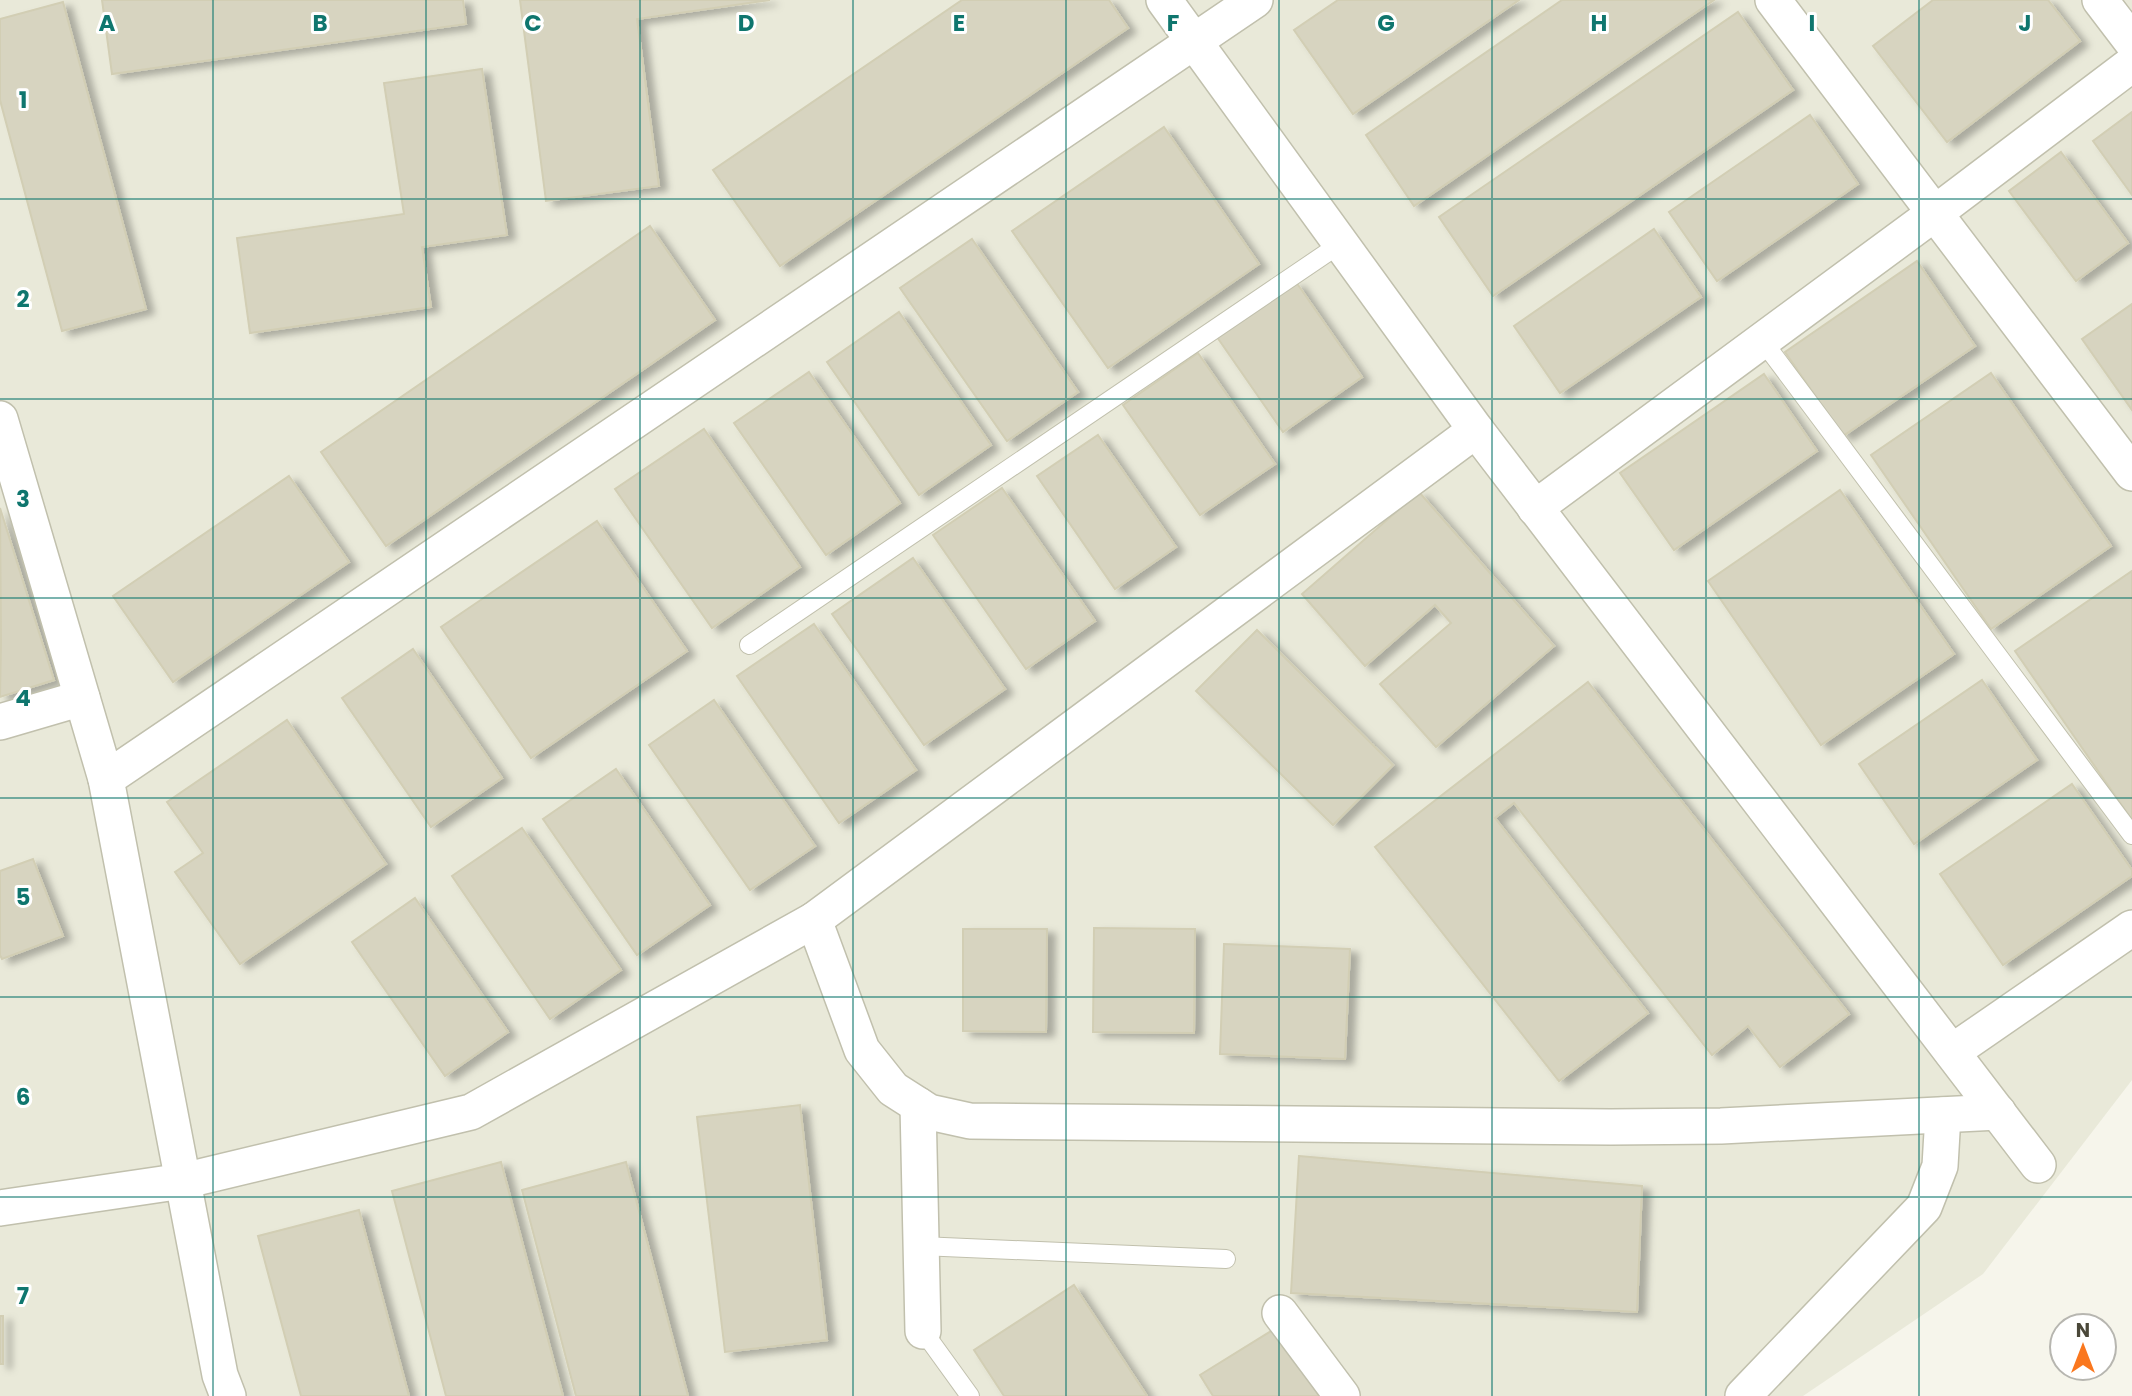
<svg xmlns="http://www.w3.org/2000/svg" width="2132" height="1396" viewBox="0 0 2132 1396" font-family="Poppins,sans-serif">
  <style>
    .residential { fill: #e9e9d9 }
    .building { fill: #d7d4c0; stroke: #d2ceb4; stroke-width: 2; filter: url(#shadow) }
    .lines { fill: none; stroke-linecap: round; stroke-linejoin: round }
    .service-casing { stroke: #c1c0ad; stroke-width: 20 }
    .minor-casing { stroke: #c1c0ad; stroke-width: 38 }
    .service { stroke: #fff; stroke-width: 18 }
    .minor { stroke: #fff; stroke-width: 35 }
    .grid { fill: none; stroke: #0f766e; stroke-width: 2; stroke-opacity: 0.55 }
    .grid-label { font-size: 23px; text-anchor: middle; font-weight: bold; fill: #0f766e; stroke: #fff; stroke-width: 6; stroke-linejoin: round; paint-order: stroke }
  </style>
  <defs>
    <filter id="shadow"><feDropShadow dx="8" dy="4.5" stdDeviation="3.5" flood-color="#0004"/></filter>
  </defs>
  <rect width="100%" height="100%" fill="#f6f5eb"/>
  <path class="residential" d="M0,0H2132V1080L1983,1274L1803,1396H0Z"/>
  <g class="building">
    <path d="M102,0H463L466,24L112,74Z"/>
    <path d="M520,0H770L637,19L659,186L546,201Z"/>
    <path d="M962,0H1109L1128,28L780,266L713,170Z"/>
    <path d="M1338,0H1519L1353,114L1294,30Z"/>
    <path d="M1562,0H1714L1414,206L1366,135Z"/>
    <path d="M1933,0H2048L2080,41L1947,142L1873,46Z"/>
    <path d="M63,2L146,309L62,331L0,100V19Z"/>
    <path d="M1738,12L1793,90L1493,296L1439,217Z"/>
    <path d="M482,69L507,235L422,247L431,307L250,333L237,238L404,214L384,83Z"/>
    <path d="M2132,112V195L2093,141Z"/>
    <path d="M1810,115L1858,184L1717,281L1669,212Z"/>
    <path d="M1164,127L1259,264L1108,368L1012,231Z"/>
    <path d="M2061,152L2128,243L2076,281L2009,191Z"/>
    <path d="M650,226L715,320L386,546L321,452Z"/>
    <path d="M1654,229L1701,297L1560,393L1514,326Z"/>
    <path d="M972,239L1078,392L1007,441L900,288Z"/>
    <path d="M1917,261L1975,346L1843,436L1785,352Z"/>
    <path d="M1296,282L1362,377L1283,432L1217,337Z"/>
    <path d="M2132,304V410L2082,339Z"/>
    <path d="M899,312L991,445L919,495L827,362Z"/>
    <path d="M1198,353L1275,464L1200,515L1123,405Z"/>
    <path d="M809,372L900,503L826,555L734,423Z"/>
    <path d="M1991,373L2111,546L1991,629L1871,455Z"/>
    <path d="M1764,374L1817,451L1674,550L1620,473Z"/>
    <path d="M704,429L800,567L712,628L615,489Z"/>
    <path d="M1098,435L1176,547L1115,589L1037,476Z"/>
    <path d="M289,476L349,562L173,682L113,596Z"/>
    <path d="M1002,488L1095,621L1026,669L933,535Z"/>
    <path d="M1840,490L1954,654L1821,745L1708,581Z"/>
    <path d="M1419,492L1554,646L1436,747L1380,684L1451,623L1435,605L1365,666L1302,594Z"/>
    <path d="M0,508L54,680L0,697L1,642Z"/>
    <path d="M597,521L687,651L531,758L441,627Z"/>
    <path d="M913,558L1005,689L924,745L832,614Z"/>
    <path d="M2132,571V820L2015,651Z"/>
    <path d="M814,624L916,770L839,823L737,676Z"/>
    <path d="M1257,630L1393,765L1333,825L1196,691Z"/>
    <path d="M413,649L502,778L431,827L342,698Z"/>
    <path d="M1982,680L2037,760L1914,844L1859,764Z"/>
    <path d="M1588,682L1849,1014L1780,1067L1748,1026L1712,1055L1514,803L1495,818L1648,1013L1559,1081L1375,847Z"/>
    <path d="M714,700L815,846L750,890L649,745Z"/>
    <path d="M287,720L386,864L240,964L175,872L203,853L167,802Z"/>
    <path d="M616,769L710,905L637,955L543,819Z"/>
    <path d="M2072,784L2132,870V876L2003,965L1940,874Z"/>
    <path d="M522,828L621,970L550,1019L452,876Z"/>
    <path d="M33,859L63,936L2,959L0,955V871Z"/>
    <path d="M415,898L508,1032L445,1076L352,942Z"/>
    <path d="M1094,928L1195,929L1194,1033L1093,1032Z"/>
    <path d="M963,929H1047L1046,1032L963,1031Z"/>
    <path d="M1224,944L1350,949L1345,1059L1220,1054Z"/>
    <path d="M800,1105L827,1340L725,1352L697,1117Z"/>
    <path d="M1299,1156L1642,1186L1637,1312L1291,1293Z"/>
    <path d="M501,1162L563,1396H446L392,1191Z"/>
    <path d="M626,1162L688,1396H576L522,1190Z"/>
    <path d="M359,1210L409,1396H301L258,1236Z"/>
    <path d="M1074,1285L1147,1396H1004L974,1350Z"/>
    <rect x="0" y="1316" width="3" height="48"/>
    <path d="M1276,1328L1319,1396H1213L1200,1375Z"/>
  </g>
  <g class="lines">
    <g class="service-casing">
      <g id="service">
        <path d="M1762,340L2132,835"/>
        <path d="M749,645L1340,244"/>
        <path d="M921,1246L1226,1259"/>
        <path d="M923,1331L970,1396"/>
      </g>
    </g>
    <g class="minor-casing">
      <g id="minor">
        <path d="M1164,0L1476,430L2038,1165"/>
        <path d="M1773,0L2132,473"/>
        <path d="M2100,0L2132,42"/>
        <path d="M0,419L106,779"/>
        <path d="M1535,508L1935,213L2132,64"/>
        <path d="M0,722L82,698"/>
        <path d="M814,920L862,1050L893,1089L929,1112L970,1121L1611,1127L1721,1126L1998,1112"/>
        <path d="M1952,1052L2132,928"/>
        <path d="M918,1105L923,1331"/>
        <path d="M0,1208L183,1181L471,1112L814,920L1476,430"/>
        <path d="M1280,1313L1342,1396"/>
        <path d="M228,1396L220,1375L106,779L1255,0"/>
        <path d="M1743,1396L1924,1207L1940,1166L1943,1115"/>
      </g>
    </g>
    <use href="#service" class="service"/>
    <use href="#minor" class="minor"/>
  </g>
  <path class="grid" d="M213,0V1396M426,0V1396M640,0V1396M853,0V1396M1066,0V1396M1279,0V1396M1492,0V1396M1706,0V1396M1919,0V1396M0,199H2132M0,399H2132M0,598H2132M0,798H2132M0,997H2132M0,1197H2132"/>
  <g class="grid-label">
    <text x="107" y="31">A</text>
    <text x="320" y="31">B</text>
    <text x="533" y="31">C</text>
    <text x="746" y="31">D</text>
    <text x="959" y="31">E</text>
    <text x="1173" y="31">F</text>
    <text x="1386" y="31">G</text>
    <text x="1599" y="31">H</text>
    <text x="1812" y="31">I</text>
    <text x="2025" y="31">J</text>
    <text x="23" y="108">1</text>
    <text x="23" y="307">2</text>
    <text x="23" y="507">3</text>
    <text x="23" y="706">4</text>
    <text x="23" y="905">5</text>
    <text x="23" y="1105">6</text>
    <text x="23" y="1304">7</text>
  </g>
  <g transform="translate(2083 1347)"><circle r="33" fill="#ffffff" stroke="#b7b6b0" stroke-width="2"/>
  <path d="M0-5L12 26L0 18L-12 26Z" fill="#fa771e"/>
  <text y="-10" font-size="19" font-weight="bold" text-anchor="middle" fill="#4a4839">N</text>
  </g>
</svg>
